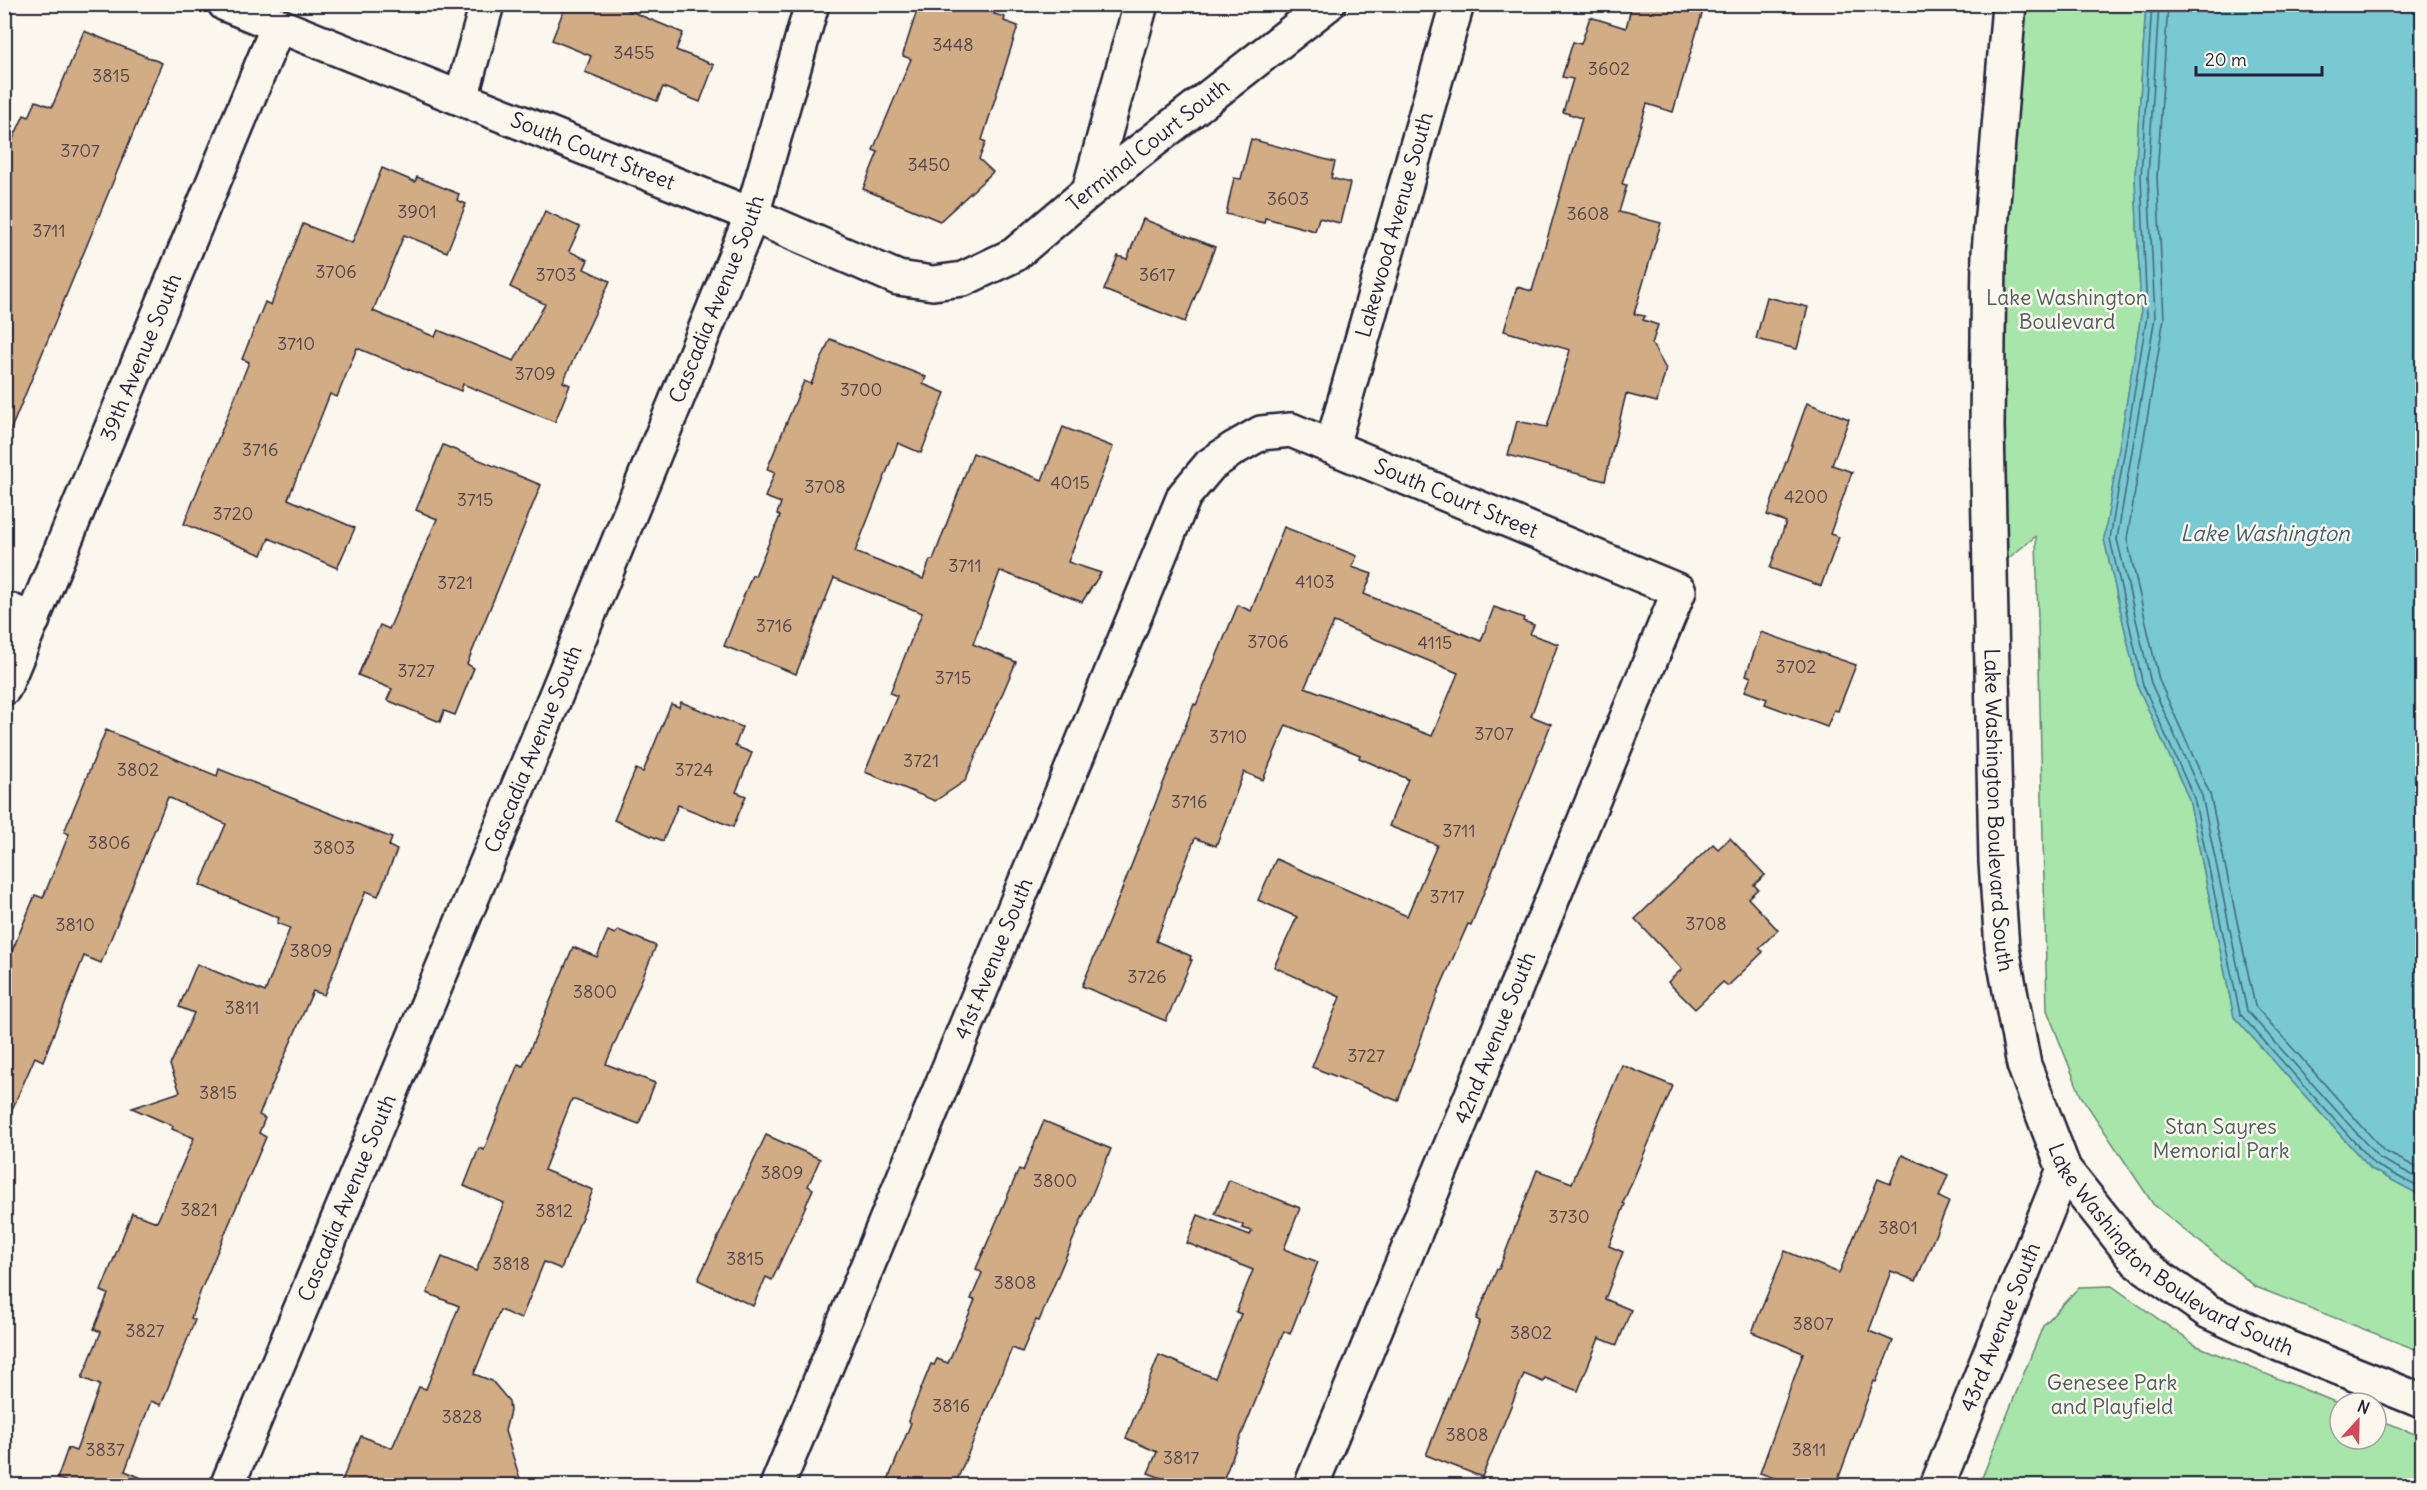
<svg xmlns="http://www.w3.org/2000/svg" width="2427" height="1490" viewBox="0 0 2427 1490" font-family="Delius,sans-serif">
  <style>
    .green { fill: #a8e5ab; stroke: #658473; stroke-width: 1.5 }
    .water { fill: #78c9d1; stroke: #568695; stroke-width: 1.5 }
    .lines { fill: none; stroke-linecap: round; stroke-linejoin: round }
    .shore { stroke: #446577; stroke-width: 1.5 }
    .building { fill: #d2ac84; stroke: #22223b; stroke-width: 1.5; fill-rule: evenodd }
    .minor-casing { stroke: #22223b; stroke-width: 38 }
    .secondary-casing { stroke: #22223b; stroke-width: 38 }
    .minor { stroke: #fbf7ec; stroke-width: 33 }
    .secondary { stroke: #fbf7ec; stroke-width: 33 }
    .labels { text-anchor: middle; stroke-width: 5; stroke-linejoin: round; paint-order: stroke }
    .number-label { font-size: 18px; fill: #4e444d }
    .street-label { font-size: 21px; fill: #22223b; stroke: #fbf7ec }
    .park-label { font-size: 21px; fill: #4a5c5d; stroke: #fbf7ec }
    .water-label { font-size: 22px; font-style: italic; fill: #405c70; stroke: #fbf7ec }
  </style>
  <rect width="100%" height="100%" fill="#fbf7ec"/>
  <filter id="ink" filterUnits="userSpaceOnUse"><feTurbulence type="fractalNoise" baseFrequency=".0167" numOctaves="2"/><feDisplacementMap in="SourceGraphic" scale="12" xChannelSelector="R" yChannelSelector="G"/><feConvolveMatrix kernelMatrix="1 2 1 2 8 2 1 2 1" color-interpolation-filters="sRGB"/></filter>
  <g filter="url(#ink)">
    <g class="green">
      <path d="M2009,5H2146L2135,177L2141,315L2104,539L2138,687L2189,799L2234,1017L2371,1169L2422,1196V1352L2256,1287L2153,1204L2081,1096L2047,1010L2036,536L1989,574Z"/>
      <path d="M2112,1286L2195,1345L2340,1404V1439H2376V1418L2422,1437V1485H1979L2043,1326L2079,1287Z"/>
    </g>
    <path class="water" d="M2146,5H2422V1196L2371,1169L2234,1017L2189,799L2138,687L2104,539L2141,315L2135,177Z"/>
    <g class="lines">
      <g class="shore">
        <path d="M2152,4L2141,176L2147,316L2110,539L2143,685L2194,798L2240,1014L2374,1164L2422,1189"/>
        <path d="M2159,4L2148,176L2155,317L2117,539L2151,683L2202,796L2247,1011L2379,1158L2422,1180"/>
        <path d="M2168,4L2157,177L2164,318L2127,539L2159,680L2210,794L2255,1006L2384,1151L2422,1170"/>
      </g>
    </g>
    <g class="building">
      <path d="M566,4H613L683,33L676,50L714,65L700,102L663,87L657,101L585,72L591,56L552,40Z"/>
      <path d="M919,4H998L994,14L1005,17L1004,21L1018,26L982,140L986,142L979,159L993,172L940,221L863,189L878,152L873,150L911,59L903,56V54Z"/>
      <path d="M1632,4H1705L1673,112L1647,104L1622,184L1627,185L1619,212L1661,223L1634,314L1645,316L1643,320L1658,325L1652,344L1666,369L1657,402L1626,394L1605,481L1508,455L1517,421L1547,427L1570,350L1504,331L1517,287L1532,291L1582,118L1563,112L1573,79L1562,77L1573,42L1581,44L1590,17L1626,28Z"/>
      <path d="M84,31L162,63L4,446V159L24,115L29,117L36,101L52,107Z"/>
      <path d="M1251,139L1335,162L1331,178L1350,183L1340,223L1319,218L1315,231L1265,218L1264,223L1226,214L1234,178L1241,179Z"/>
      <path d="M382,168L415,182L417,177L459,194L457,200L466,204L447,252L404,235L373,311L435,337L438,330L514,361L545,304L510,287L545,211L580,227L569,251L588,260L584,269L610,281L563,382L570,385L555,422L463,384L461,391L357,348L337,397L330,394L288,499L355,528L337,568L269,538L262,555L184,524L249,362L242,359L265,302L271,305L303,224L352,243Z"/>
      <path d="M1143,219L1215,247L1185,322L1104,290L1118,256L1127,259Z"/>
      <path d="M1767,297L1808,307L1797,349L1756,339Z"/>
      <path d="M830,339L926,377L923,384L945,393L921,453L898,443L855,552L923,579L930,560H933L973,453L1042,480L1063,427L1113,447L1068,562L1101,573L1082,602L1000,571L973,644L1016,662L965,781L935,801L865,772L897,696L890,693L922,613L834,578L796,674L724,646L752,575L755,576L780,516L777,514L781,503L765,497L775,472L767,469L804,381L811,384Z"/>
      <path d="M1807,403L1849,419L1832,465L1852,472L1830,534L1839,537L1821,586L1770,568L1786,522L1767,515Z"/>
      <path d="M443,445L541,485L467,664L474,668L455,715L444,711L440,722L387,700L392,689L358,675L380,625L389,629L437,519L416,510Z"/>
      <path d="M1284,527L1357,556L1352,567L1372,574L1364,594L1481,641L1494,607L1524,618L1523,621L1534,625L1530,634L1558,644L1531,716L1551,724L1471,925L1468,924L1439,990L1398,1101L1312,1067L1340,997L1274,967L1297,917L1258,900L1276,859L1407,916L1437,845L1389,826L1408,779L1359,758L1360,755L1286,725L1263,780L1244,772L1216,846L1195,838L1156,941L1191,956L1190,960H1192L1166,1021L1082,986L1121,892L1194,704L1196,705L1238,605L1251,611ZM1334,622L1458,673L1432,736L1305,687Z"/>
      <path d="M1761,632L1856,665L1838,711L1834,710L1827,727L1765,704L1767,699L1745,691L1751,677L1746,675Z"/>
      <path d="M681,702L742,727L735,746L752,753L736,792L746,796L733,827L678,805L663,841L614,820L636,769L643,772L671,704L679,707Z"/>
      <path d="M106,730L217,776L219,769L392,838L389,846L397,850L378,896L366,891L324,995L313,991L259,1115L265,1118L259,1133L266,1137L201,1290L191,1318L195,1320L161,1405L151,1401L125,1471L156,1484V1485H64L65,1481L57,1479L68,1448L76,1451L100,1385L82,1378L101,1332L94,1329L108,1294L101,1291L132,1213L157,1222L194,1138L172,1129L173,1126L132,1108L180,1092L170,1065L194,1013L179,1007L197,964L265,992L290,928L277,923L279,918L200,885L226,824L168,797L101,963L84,956L43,1061L35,1057L4,1128V971L35,895L43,898L69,834L64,832Z"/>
      <path d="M1730,838L1765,875L1754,885L1758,889L1748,898L1778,930L1759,948L1763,952L1728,986L1723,982L1695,1009L1668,982L1682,969L1635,919L1713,844L1718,849Z"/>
      <path d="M618,930L656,946L606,1064L655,1083L639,1124L572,1099L544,1170L593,1190L561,1269L544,1262L521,1319L500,1310L474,1374L492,1381L509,1401L510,1411L505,1431L522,1485H340L361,1436L392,1448L419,1387L426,1389L459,1306L427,1293L442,1257L476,1271L504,1203L464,1186L479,1148L484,1150L518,1064L523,1066L573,947L597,957L608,931L615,934Z"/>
      <path d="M1622,1065L1673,1086L1623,1203L1625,1204L1609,1246L1623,1252L1605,1299L1631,1310L1617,1345L1599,1338L1578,1391L1545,1378L1543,1382L1524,1374L1482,1477L1426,1455L1480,1321L1476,1319L1497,1269H1499L1537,1170L1572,1183Z"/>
      <path d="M1044,1121L1111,1149L1039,1321L1036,1320L1022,1352L1012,1348L955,1485H886L911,1423L908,1421L931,1364L934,1365L937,1359L948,1363L975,1300L971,1299L982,1273L976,1269L1019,1169L1023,1171Z"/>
      <path d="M766,1135L820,1159L808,1186L813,1189L795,1230L772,1280L766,1277L753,1306L698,1280Z"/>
      <path d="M1902,1155L1948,1175L1939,1197L1949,1202L1916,1281L1891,1271L1869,1331L1893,1341L1876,1382L1874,1381L1836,1485H1794L1760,1473L1803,1353L1752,1332L1785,1251L1839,1273L1878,1179L1890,1184Z"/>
      <path d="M1229,1180L1300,1208L1284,1249L1318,1262L1290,1334L1284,1331L1221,1485H1180L1148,1473L1157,1452L1126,1438L1159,1355L1215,1378L1241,1314L1236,1312L1253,1270L1187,1243L1198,1215L1250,1235L1252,1231L1242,1228L1243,1225L1215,1214Z"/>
    </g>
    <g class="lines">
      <g class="minor-casing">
        <g id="minor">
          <path id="s1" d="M225,4L752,215L898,278L933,283L963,279L1014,255L1089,191L1328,4"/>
          <path d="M461,98L487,4"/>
          <path d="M1089,191L1141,4"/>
          <path id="s2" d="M1332,446L1457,4"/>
          <path d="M4,608L33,620"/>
          <path id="s3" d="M4,688L278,26"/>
          <path id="s4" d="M227,1486L524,773L752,215L812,4"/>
          <path id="s5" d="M777,1486L1184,496L1210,465L1233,449L1261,433L1291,430L1679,591L1311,1486"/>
          <path id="s6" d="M1937,1486L2064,1169"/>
        </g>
      </g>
      <g class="secondary-casing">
        <g id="secondary">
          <path id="s7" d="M2009,4L1989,252L1987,426L1996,862L2002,948L2024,1065L2064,1169L2138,1262L2209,1312L2279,1344L2422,1401"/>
        </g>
      </g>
      <use href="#minor" class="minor"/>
      <use href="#secondary" class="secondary"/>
    </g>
  </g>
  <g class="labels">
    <g class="number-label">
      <text x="953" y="51">3448</text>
      <text x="634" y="59">3455</text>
      <text x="1609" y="75">3602</text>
      <text x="111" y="82">3815</text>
      <text x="80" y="157">3707</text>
      <text x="929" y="171">3450</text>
      <text x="1288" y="205">3603</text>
      <text x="417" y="218">3901</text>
      <text x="1588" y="220">3608</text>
      <text x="49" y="237">3711</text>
      <text x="336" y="278">3706</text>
      <text x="556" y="281">3703</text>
      <text x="1157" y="281">3617</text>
      <text x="296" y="350">3710</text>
      <text x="535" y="380">3709</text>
      <text x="861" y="396">3700</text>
      <text x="260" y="456">3716</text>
      <text x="1070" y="489">4015</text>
      <text x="825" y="493">3708</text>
      <text x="1806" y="503">4200</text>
      <text x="475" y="506">3715</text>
      <text x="233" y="520">3720</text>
      <text x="965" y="572">3711</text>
      <text x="1315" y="588">4103</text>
      <text x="455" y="589">3721</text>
      <text x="774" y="632">3716</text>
      <text x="1268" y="648">3706</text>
      <text x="1435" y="649">4115</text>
      <text x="1796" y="673">3702</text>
      <text x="416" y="677">3727</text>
      <text x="953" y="684">3715</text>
      <text x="1494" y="740">3707</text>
      <text x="1228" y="743">3710</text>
      <text x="921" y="767">3721</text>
      <text x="138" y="776">3802</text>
      <text x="694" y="776">3724</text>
      <text x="1189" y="808">3716</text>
      <text x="1459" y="837">3711</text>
      <text x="109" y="849">3806</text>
      <text x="334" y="854">3803</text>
      <text x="1447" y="903">3717</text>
      <text x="1706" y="930">3708</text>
      <text x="75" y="931">3810</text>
      <text x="311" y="957">3809</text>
      <text x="1147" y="983">3726</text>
      <text x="595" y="998">3800</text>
      <text x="242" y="1014">3811</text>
      <text x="1366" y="1062">3727</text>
      <text x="218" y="1099">3815</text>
      <text x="782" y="1179">3809</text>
      <text x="1055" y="1187">3800</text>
      <text x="199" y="1216">3821</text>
      <text x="554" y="1217">3812</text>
      <text x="1569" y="1223">3730</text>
      <text x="1898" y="1234">3801</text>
      <text x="745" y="1265">3815</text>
      <text x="511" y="1270">3818</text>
      <text x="1015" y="1289">3808</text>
      <text x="1813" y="1330">3807</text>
      <text x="145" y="1337">3827</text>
      <text x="1531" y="1339">3802</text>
      <text x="951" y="1412">3816</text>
      <text x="462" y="1423">3828</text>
      <text x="1467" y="1441">3808</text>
      <text x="105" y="1456">3837</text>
      <text x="1809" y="1456">3811</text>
      <text x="1181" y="1464">3817</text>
    </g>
    <g class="street-label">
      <text dy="7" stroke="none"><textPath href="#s1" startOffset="1022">Terminal Court South</textPath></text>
      <text dy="7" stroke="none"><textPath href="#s1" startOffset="396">South Court Street</textPath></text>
      <text dy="7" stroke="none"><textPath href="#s2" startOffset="230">Lakewood Avenue South</textPath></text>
      <text dy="7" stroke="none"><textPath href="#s4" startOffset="1284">Cascadia Avenue South</textPath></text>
      <text dy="7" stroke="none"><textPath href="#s3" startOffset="358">39th Avenue South</textPath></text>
      <text dy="7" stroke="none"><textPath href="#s5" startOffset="1380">South Court Street</textPath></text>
      <text dy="7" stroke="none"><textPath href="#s4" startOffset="798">Cascadia Avenue South</textPath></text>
      <text dy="7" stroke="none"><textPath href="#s7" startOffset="807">Lake Washington Boulevard South</textPath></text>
      <text dy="7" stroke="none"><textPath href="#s5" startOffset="570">41st Avenue South</textPath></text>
      <text transform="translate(1495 1038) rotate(-68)" y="7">42nd Avenue South</text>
      <text dy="7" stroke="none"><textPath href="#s4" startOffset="312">Cascadia Avenue South</textPath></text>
      <text dy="7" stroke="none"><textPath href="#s7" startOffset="1311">Lake Washington Boulevard South</textPath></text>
      <text dy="7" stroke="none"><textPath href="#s6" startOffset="171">43rd Avenue South</textPath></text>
    </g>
    <g class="park-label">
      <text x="2067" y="305">Lake Washington<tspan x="2067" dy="24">Boulevard</tspan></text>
      <text x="2221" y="1134">Stan Sayres<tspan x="2221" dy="24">Memorial Park</tspan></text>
      <text x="2112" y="1390">Genesee Park<tspan x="2112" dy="24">and Playfield</tspan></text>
    </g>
    <g class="water-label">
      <text x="2265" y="541">Lake Washington</text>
    </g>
  </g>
  <rect width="2427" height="1490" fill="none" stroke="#fbf7ec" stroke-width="24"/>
  <rect x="12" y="12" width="2403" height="1466" fill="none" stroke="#22223b" stroke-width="2" filter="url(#ink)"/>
  <g transform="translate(2358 1421) rotate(22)"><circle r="28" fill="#fbf7ec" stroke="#a4a2a5" stroke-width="1.5"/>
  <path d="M0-4.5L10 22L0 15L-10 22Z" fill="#d1495b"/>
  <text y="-9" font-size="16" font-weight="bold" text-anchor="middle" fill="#22223b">N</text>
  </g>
  <path d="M2196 66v9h126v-9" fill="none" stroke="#22223b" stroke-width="3"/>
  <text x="2205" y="66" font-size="18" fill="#22223b" stroke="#fbf7ec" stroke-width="4.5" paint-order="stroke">20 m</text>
</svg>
